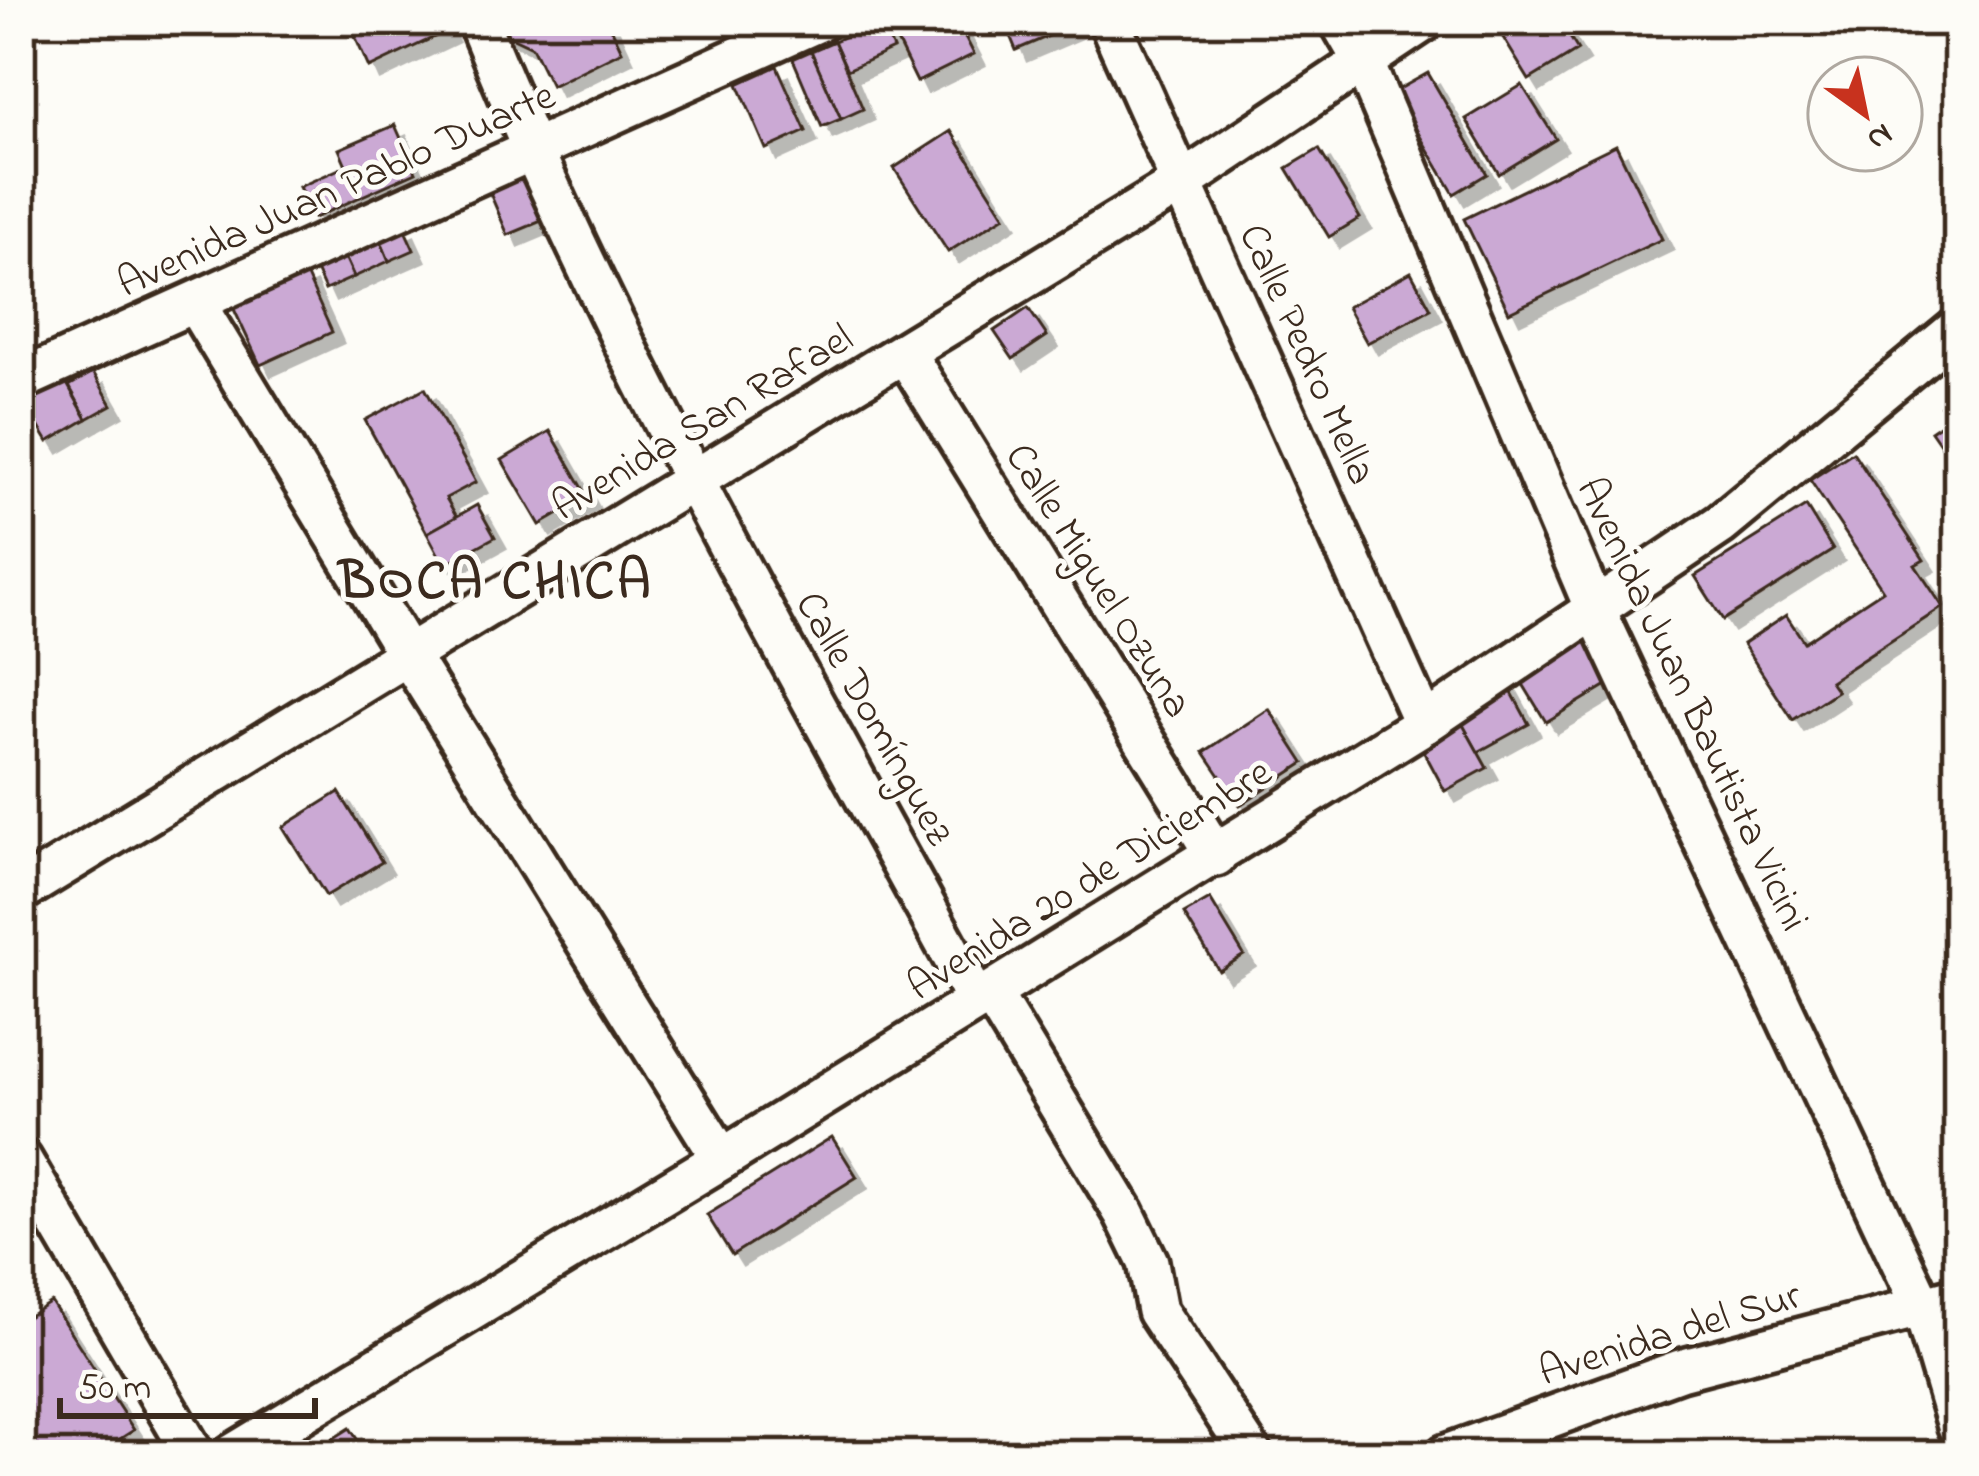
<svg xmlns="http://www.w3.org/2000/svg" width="1979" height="1476" viewBox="0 0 1979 1476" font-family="'Indie Flower',sans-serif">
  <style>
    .building { fill: #cba9d4; stroke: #3b2a1e; stroke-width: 3; filter: url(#shadow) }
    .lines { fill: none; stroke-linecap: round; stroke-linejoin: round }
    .minor-casing { stroke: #3b2a1e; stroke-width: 48 }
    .minor { stroke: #fdfcf7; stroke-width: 39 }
    .labels { text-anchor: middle; stroke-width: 10; stroke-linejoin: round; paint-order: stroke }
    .street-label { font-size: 42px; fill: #3b2a1e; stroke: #fdfcf7 }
    .district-label { font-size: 54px; font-weight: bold; letter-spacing: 3px; fill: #3b2a1e; stroke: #fdfcf7 }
  </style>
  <defs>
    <filter id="shadow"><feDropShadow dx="11" dy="11" stdDeviation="0" flood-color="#0004"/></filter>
  </defs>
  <rect width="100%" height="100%" fill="#fdfcf7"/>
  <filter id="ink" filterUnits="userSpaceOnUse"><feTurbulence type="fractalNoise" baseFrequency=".00833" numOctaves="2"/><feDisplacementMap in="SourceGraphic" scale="24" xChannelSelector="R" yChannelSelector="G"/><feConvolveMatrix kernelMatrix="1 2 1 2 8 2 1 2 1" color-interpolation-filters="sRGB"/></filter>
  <g filter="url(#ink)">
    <g class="building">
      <path d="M348,21H442L447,31L369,68Z"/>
      <path d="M489,21H608L622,51L551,86L532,47L492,28Z"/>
      <path d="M881,21L893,49L847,70L834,41Z"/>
      <path d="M939,21H957L974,54L917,82L897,41Z"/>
      <path d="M1004,21H1084L1016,50Z"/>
      <path d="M1493,21H1560L1578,50L1529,80Z"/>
      <path d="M834,41L863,109L841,119L811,51Z"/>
      <path d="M811,51L841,119L822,127L793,59Z"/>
      <path d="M777,66L806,131L766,149L738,84Z"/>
      <path d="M1428,73L1487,174L1454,194L1394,92Z"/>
      <path d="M1522,85L1556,139L1499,174L1466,119Z"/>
      <path d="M395,125L416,172L360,197L339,149Z"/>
      <path d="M951,131L1005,216L948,252L894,168Z"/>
      <path d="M1616,145L1662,239L1509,312L1464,219Z"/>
      <path d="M1319,149L1360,218L1329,237L1287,168Z"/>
      <path d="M346,166L360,197L314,218L299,187Z"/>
      <path d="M516,180L527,182L556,215L508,235L489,191Z"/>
      <path d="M403,226L414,250L389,261L379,237Z"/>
      <path d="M379,237L389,261L354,277L343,253Z"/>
      <path d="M343,253L354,277L325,290L314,266Z"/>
      <path d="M305,272L332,332L260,365L232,305Z"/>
      <path d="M1411,272L1431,309L1367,343L1347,307Z"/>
      <path d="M1028,308L1047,336L1013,359L994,331Z"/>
      <path d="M93,372L112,405L87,419L69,386Z"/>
      <path d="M65,380L87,419L48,442L25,404Z"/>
      <path d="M425,388L476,482L446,498L457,517L427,533L365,420Z"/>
      <path d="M1958,395V470L1931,431L1950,418L1941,406Z"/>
      <path d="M550,431L588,497L540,525L502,460Z"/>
      <path d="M1853,452L1924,560L1915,565L1943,607L1830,681L1837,691L1793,720L1743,644L1786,615L1804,642L1883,590L1810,480Z"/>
      <path d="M477,505L495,537L444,565L427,533Z"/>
      <path d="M1806,506L1833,550L1723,620L1695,576Z"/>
      <path d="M1577,634L1604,656L1610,670L1607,685L1546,722L1515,671Z"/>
      <path d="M1504,678L1529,724L1478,752L1452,706Z"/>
      <path d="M1269,709L1304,763L1240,805L1204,752Z"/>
      <path d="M1462,723L1487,768L1445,791L1421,746Z"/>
      <path d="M339,792L382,862L326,896L283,827Z"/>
      <path d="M1210,899L1244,955L1219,971L1184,914Z"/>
      <path d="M832,1137L857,1177L732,1255L707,1215Z"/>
      <path d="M51,1302L134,1430L95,1455H21V1321Z"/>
      <path d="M350,1428L367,1455H307Z"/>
    </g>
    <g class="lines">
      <g class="minor-casing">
        <g id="minor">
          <path d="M478,21C616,361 802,679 977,1001"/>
          <path d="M1109,21L1424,724"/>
          <path d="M1340,21L1363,61L1595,609L1923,1308L1958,1426"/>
          <path d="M195,303L408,655L722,1159"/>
          <path d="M905,353L1216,856"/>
          <path d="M21,380L819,21"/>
          <path d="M21,891L1181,183L1424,21"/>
          <path d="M991,993L1124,1213L1148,1262L1157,1311L1252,1455"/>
          <path d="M21,1159L194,1455"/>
          <path d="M232,1455L722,1159L1424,724L1721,524L1958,328"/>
          <path d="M1446,1455L1680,1370L1958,1297"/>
        </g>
      </g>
      <use href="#minor" class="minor"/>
    </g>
  </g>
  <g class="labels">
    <g class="street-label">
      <text transform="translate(335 187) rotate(-24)" y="15">Avenida Juan Pablo Duarte</text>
      <text transform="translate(1310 353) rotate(66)" y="15">Calle Pedro Mella</text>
      <text transform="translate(701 420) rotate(-31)" y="15">Avenida San Rafael</text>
      <text transform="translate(1101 579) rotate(58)" y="15">Calle Miguel Ozuna</text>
      <text transform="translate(1695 703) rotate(65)" y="15">Avenida Juan Bautista Vicini</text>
      <text transform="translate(877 717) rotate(61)" y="15">Calle Domínguez</text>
      <text transform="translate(1088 877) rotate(-32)" y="15">Avenida 20 de Diciembre</text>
      <text transform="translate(1669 1331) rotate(-17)" y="15">Avenida del Sur</text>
    </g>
    <g class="district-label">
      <text x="496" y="597">BOCA CHICA</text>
    </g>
  </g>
  <rect width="1979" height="1476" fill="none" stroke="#fdfcf7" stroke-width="72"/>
  <rect x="36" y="36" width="1907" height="1404" fill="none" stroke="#3b2a1e" stroke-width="4.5" filter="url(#ink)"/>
  <g transform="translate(1865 114) rotate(147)"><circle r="57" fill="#fdfcf7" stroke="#afa8a0" stroke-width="3"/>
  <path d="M0-9L21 45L0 30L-21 45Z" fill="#c8321e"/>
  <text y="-18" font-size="33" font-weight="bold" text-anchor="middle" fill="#3b2a1e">N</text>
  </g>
  <path d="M60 1398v18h255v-18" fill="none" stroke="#3b2a1e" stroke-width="6"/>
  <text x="78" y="1398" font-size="36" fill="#3b2a1e" stroke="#fdfcf7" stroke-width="9" paint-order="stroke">50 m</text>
</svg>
